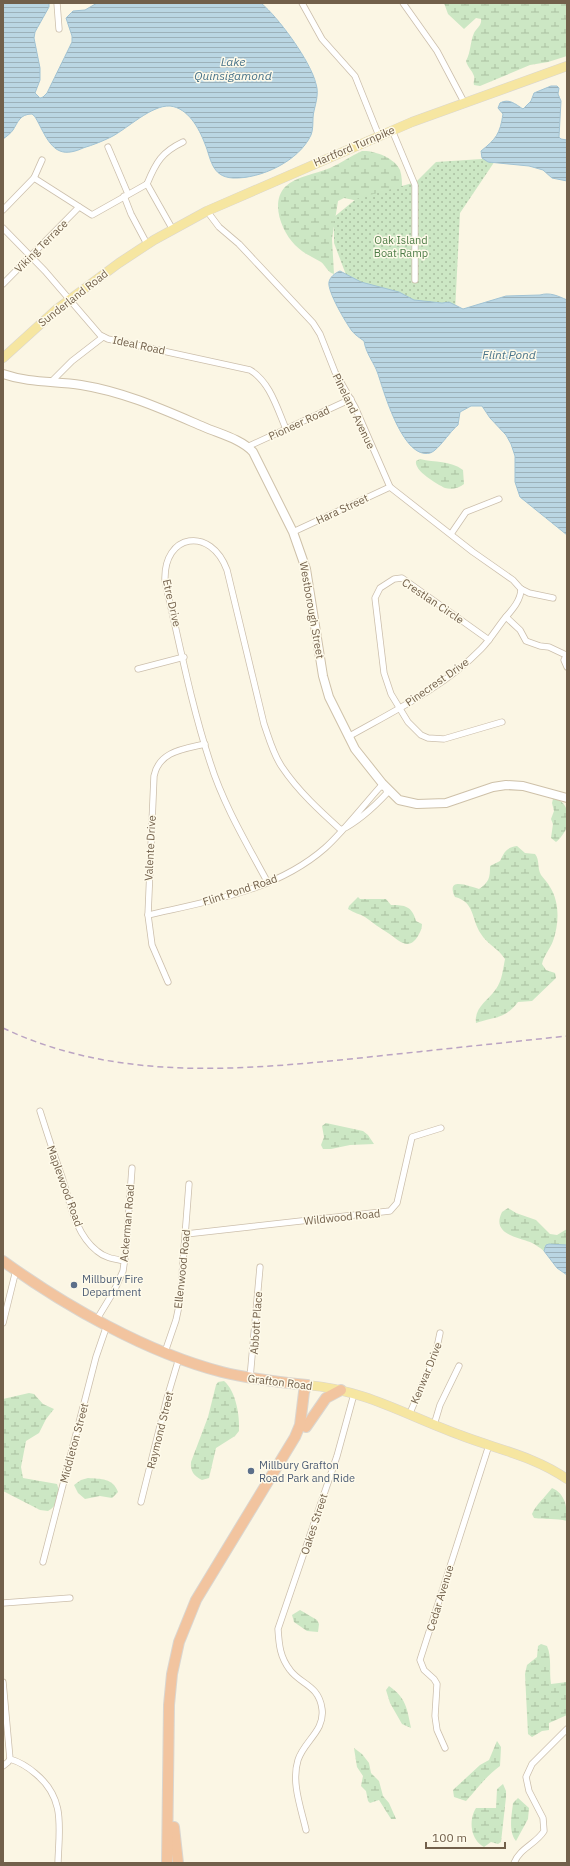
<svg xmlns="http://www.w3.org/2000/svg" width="570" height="1866" viewBox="0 0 570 1866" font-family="'IBM Plex Sans',sans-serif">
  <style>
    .wetland { fill: url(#wetland-marsh) }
    .park { fill: url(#park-dots) }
    .water { fill: url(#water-rules); stroke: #a1c3d4 }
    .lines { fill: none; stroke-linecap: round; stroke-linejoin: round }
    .street-casing { stroke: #ccbfac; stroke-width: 7 }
    .secondary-casing { stroke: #cec1a9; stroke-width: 10 }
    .primary-casing { stroke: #dad6d0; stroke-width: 10 }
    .highway-casing { stroke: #dad6d0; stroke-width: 12 }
    .street { stroke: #fff; stroke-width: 5.5 }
    .secondary { stroke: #fff; stroke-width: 8 }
    .primary { stroke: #f6e6a1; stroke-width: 9 }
    .highway { stroke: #f2c49f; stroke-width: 10 }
    .rail { stroke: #bba4c3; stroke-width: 1.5; stroke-dasharray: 6 4; stroke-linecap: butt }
    .service-dot { fill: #5c6f8a; stroke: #fefaea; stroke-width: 1.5 }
    .labels { text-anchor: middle; stroke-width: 3; stroke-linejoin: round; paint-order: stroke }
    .street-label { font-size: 11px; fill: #72604b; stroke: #fefaea }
    .park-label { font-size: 11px; fill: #4d7c47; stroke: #fefaea }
    .service-label { font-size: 11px; fill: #4e5e75; stroke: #fefaea; text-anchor: start }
    .water-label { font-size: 12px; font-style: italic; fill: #4a748a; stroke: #fefaea }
  </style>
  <defs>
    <pattern id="wetland-marsh" width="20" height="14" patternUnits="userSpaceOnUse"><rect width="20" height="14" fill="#cce7c4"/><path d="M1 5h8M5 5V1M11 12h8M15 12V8" fill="none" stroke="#aabfa1"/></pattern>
    <pattern id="park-dots" width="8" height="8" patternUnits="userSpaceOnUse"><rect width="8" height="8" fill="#cce7c4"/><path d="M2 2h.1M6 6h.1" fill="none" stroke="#aabfa1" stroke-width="1.8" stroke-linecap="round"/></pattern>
    <pattern id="water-rules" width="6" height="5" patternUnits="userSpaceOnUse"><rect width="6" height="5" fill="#bad6e3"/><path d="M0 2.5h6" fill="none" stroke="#9cb1ba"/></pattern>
  </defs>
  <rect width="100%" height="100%" fill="#fbf6e4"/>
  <g class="wetland">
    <path d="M444,3H567V56L548,62L530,65L480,86L474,85C473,81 475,80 474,76C472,70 468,68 466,61C471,52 470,42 474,33C477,28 482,25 481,19L476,18L464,29L448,14Z"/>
    <path d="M362,151C374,150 395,158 400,170C402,176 402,183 402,189L363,202L344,198L338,201L332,239L334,274C328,273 326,266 321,262C312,257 303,253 295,245C282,232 270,203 285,187C296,176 316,174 330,168C341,163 351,156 362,151Z"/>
    <path d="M420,459C435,463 450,460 463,470L464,484C459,488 452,490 445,488C437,484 414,471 416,461Z"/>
    <path d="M553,799C567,799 570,816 567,826C566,831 560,839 556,842L551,838L553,824L551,819L554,811L552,803Z"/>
    <path d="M517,846L525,853L535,854C540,860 537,868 541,875C544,879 548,883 550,887C560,903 559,924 553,941C550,949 544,955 542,964L546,970L555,973L556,978L532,1001L518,1002C504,1020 496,1016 476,1023C474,1007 488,1001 496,989C502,981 503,969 505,959C498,948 487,944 481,934C471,919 475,902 455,897C445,876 469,886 479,889C489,882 490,878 490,866L500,861C505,851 506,848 517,846Z"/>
    <path d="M358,897L360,899H386L391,905C405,905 412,906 416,921L422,924C422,929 420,932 418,936C408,952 399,940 388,933C380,928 373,923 365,917C360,914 354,913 348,909L349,906Z"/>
    <path d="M326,1123L363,1131L368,1135L374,1144L350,1145L331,1149H323L321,1145L324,1137L322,1126Z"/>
    <path d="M508,1208L516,1213L536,1220L550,1234L557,1235L567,1229V1245H546L544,1251C540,1248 535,1244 530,1242C517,1237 491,1234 502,1212Z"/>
    <path d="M224,1381C236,1391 240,1416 239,1431L235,1436L216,1448L209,1478L202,1480C194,1476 190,1471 191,1462L208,1417L216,1385L218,1382Z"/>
    <path d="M29,1393L34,1394L43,1404L54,1409L46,1419L39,1433L26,1441L21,1467L23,1478L57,1484C61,1494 57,1507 48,1511L40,1510L3,1491V1399Z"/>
    <path d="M88,1478C101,1479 113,1478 118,1492L112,1498L100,1496L85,1499L78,1493L74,1485L81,1480Z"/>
    <path d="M552,1488C566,1494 567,1508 567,1521C556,1518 546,1520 534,1518L532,1514C535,1506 546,1496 552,1488Z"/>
    <path d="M300,1610L317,1620L319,1624L318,1632L307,1631L294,1622L292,1615Z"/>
    <path d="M541,1644L547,1646C552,1657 549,1671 551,1684L567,1682V1715L549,1723V1730L542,1731L532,1737L528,1734L525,1674L527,1665L537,1657L538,1646Z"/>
    <path d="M389,1686C406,1698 407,1708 411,1728L402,1724L390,1703L386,1690Z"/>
    <path d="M497,1741L501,1747L500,1766C485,1777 478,1788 466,1801L454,1797L453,1790L480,1765L489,1760Z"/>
    <path d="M354,1748L362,1754L369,1763L371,1773L379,1781L383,1796L389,1803L396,1819H391L379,1800L370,1803L368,1801L366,1791L361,1786L363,1776L357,1767Z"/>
    <path d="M503,1784L506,1791V1797L501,1842L498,1844L491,1842L484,1847C471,1840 468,1821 476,1808H496L497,1789Z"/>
    <path d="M518,1798L529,1808L528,1819L516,1841C508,1831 512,1814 513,1803Z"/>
  </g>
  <path class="park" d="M497,158L460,213L455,312L420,305L348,280L334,243V217L356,199L416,182L436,162Z"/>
  <g class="water">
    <path d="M3,3H49V7L35,32L34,38L40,68V80L35,93L40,98L43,97L47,93L72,42V36L66,18L73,11L85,10L97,3H261C279,18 311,62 316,84C319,93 316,102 314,111C312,119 314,127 311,135C299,161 261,179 233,178C211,177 211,158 205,144C199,128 188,108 170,106C151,105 127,129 111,137C103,141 93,145 83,148C77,151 67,154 60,151C45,145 39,118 32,114C20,114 18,122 13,130C11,133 6,137 3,139Z"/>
    <path d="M551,86H557L559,88L558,94L561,101L559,137L561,139L567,140V181L552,178L543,170L529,166L488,162L482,158L481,151C496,139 500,134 503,114L498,108L500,103C509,98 515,104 523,109L531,101L534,93Z"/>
    <path d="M340,271L361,282L399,292L414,300L442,303L449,302L463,309L506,296L540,295C550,292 558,296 567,300V535L520,497L515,482V456L511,444L506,435L490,418L482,406H471L460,412L458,425C450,431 438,451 430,453C403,460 384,392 378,374C374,362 366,354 364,341C360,338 355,335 352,331C346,323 327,291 329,282C330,277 335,273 340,271Z"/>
    <path d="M549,1244L567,1245V1275L557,1268L544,1251L546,1245Z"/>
  </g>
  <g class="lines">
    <g class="street-casing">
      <g id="street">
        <path d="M57,3L59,29"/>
        <path d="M302,3L322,39L355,76L379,136"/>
        <path d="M403,3L437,51L464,102"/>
        <path d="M392,130L415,185V280"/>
        <path d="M108,147L128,194"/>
        <path d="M34,178L92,215L147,184"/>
        <path d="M147,184C156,162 162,152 183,142"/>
        <path d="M147,184L173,230"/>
        <path d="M124,196L131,214L147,244"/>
        <path d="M3,210L34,178L42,160"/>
        <path d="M207,211L219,227L239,244L313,323L320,334L335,372L355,407L390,487L473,552L513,580L521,589"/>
        <path d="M3,228L45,271L100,335L108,339L250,370C270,382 277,408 286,429"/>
        <path d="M3,284L79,207"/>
        <path d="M51,382L72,361L103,337"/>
        <path d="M247,447L351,399"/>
        <path d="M293,532L390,487"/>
        <path d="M451,534L466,512L499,499"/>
        <path d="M521,589L529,593L553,598"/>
        <path d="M506,617L520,630L526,641L540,646L549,647L566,655"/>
        <path d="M489,640L402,578L394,579L380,588L375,598L384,673L391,694L408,722L421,735L428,738L444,739L502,722"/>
        <path d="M567,655L564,660L567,667"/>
        <path d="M138,669L184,657"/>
        <path d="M348,737C394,711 444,687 481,649C490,640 497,628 505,618C512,610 521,600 521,589"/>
        <path d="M268,883C247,844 223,804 210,762C191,704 179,641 165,581C163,533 211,526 227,570L264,724C269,738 273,754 282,767C298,791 320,811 341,830"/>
        <path d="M148,915C209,901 276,891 325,848C343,832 363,806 380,787H385L387,793C373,808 359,821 341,830"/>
        <path d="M168,982L152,945L148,915L154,776C159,751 184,749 205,744"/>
        <path d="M40,1111C47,1133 54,1155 62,1177C70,1202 75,1234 97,1251C105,1258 114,1259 125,1261"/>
        <path d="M186,1234L390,1211L397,1203L412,1137L441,1128"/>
        <path d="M97,1319L114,1291L123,1271L126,1250L132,1168"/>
        <path d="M3,1323L16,1270"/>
        <path d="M165,1352L176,1320L180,1301L189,1184"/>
        <path d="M250,1378L260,1267"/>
        <path d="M410,1413L436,1352L440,1333"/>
        <path d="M434,1425L440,1405L459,1366"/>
        <path d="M141,1502L167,1398L179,1358"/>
        <path d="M43,1562L96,1357L107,1325"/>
        <path d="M3,1603L70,1598"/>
        <path d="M3,1682L10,1759C20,1762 28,1767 36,1774C66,1799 59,1828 58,1863"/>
        <path d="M445,1748L437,1730L435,1716L437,1684L434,1679L424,1670L420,1660L489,1445"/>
        <path d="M3,1766L8,1762L10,1759"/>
        <path d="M306,1830C301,1808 291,1782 298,1760C304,1741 325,1731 322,1709C319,1685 300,1684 290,1670C280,1657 279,1645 278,1629L337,1456L354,1394"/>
        <path d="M514,1863C520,1848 536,1844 544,1831L543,1818L529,1791L526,1777L532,1764L567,1729"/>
      </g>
    </g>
    <g class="secondary-casing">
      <path id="secondary" d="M3,374C29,383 54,381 81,385C125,392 164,410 204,427C220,434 241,439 253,452L293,532L306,569L323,676L329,697L355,749L382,783L399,800L417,804L446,803L493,787L506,785L523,786L567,798"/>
    </g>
    <g class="primary-casing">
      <g id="primary">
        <path d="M3,358L57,309L119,263L154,240L207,211L412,122L567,66"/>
        <path d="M307,1385C366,1390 407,1416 460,1435C496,1449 534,1456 567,1479"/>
      </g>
    </g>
    <g class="highway-casing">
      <g id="highway">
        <path d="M3,1261C65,1306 148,1353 222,1372C250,1379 278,1382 307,1385"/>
        <path d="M306,1427L326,1398L341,1390"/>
        <path d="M174,1827L178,1863"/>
        <path d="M167,1863L169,1705L172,1674L179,1642L196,1600L295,1437L300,1425L304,1392L307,1385"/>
      </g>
    </g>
    <use href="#street" class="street"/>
    <use href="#secondary" class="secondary"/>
    <use href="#primary" class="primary"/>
    <use href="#highway" class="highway"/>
    <path class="rail" d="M3,1028C119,1083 245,1070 369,1057C435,1050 501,1043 567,1036"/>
  </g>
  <g class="service-dot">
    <circle cx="74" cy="1285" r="4"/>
    <circle cx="251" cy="1471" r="4"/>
  </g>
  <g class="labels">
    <g class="street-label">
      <text transform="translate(354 146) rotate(-23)" y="4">Hartford Turnpike</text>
      <text transform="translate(41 246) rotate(-45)" y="4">Viking Terrace</text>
      <text transform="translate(73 298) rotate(-38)" y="4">Sunderland Road</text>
      <text transform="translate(139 345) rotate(12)" y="4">Ideal Road</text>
      <text transform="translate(354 411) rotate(64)" y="4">Pineland Avenue</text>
      <text transform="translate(299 423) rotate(-25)" y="4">Pioneer Road</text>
      <text transform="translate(342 509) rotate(-25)" y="4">Hara Street</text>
      <text transform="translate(433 601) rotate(34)" y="4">Crestlan Circle</text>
      <text transform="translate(172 603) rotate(77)" y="4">Etre Drive</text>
      <text transform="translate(312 610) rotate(80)" y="4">Westborough Street</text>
      <text transform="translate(437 682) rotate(-35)" y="4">Pinecrest Drive</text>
      <text transform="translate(150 848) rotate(-87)" y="4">Valente Drive</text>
      <text transform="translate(240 890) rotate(-18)" y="4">Flint Pond Road</text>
      <text transform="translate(65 1186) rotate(70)" y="4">Maplewood Road</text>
      <text transform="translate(342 1217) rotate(-6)" y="4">Wildwood Road</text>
      <text transform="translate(127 1223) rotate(-85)" y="4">Ackerman Road</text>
      <text transform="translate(182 1269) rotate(-84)" y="4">Ellenwood Road</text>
      <text transform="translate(256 1323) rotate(-86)" y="4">Abbott Place</text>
      <text transform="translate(426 1373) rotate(-68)" y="4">Kenwar Drive</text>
      <text transform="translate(280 1382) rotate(7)" y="4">Grafton Road</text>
      <text transform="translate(160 1430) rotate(-76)" y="4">Raymond Street</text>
      <text transform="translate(74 1443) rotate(-75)" y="4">Middleton Street</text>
      <text transform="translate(314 1524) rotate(-72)" y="4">Oakes Street</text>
      <text transform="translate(440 1598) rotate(-73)" y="4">Cedar Avenue</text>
    </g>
    <g class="park-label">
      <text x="401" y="244">Oak Island<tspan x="401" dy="13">Boat Ramp</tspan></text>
    </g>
    <g class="service-label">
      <text x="82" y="1283">Millbury Fire<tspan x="82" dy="13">Department</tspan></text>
      <text x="259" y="1469">Millbury Grafton<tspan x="259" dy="13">Road Park and Ride</tspan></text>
    </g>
    <g class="water-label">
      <text x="233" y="66">Lake<tspan x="233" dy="14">Quinsigamond</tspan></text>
      <text x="509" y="359">Flint Pond</text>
    </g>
  </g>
  <rect width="570" height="1866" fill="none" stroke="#72604b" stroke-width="8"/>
  <path d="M426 1842v6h79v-6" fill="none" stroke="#72604b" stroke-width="2"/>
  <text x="432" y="1842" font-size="12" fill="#72604b" stroke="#fefaea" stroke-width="3" paint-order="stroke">100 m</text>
</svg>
